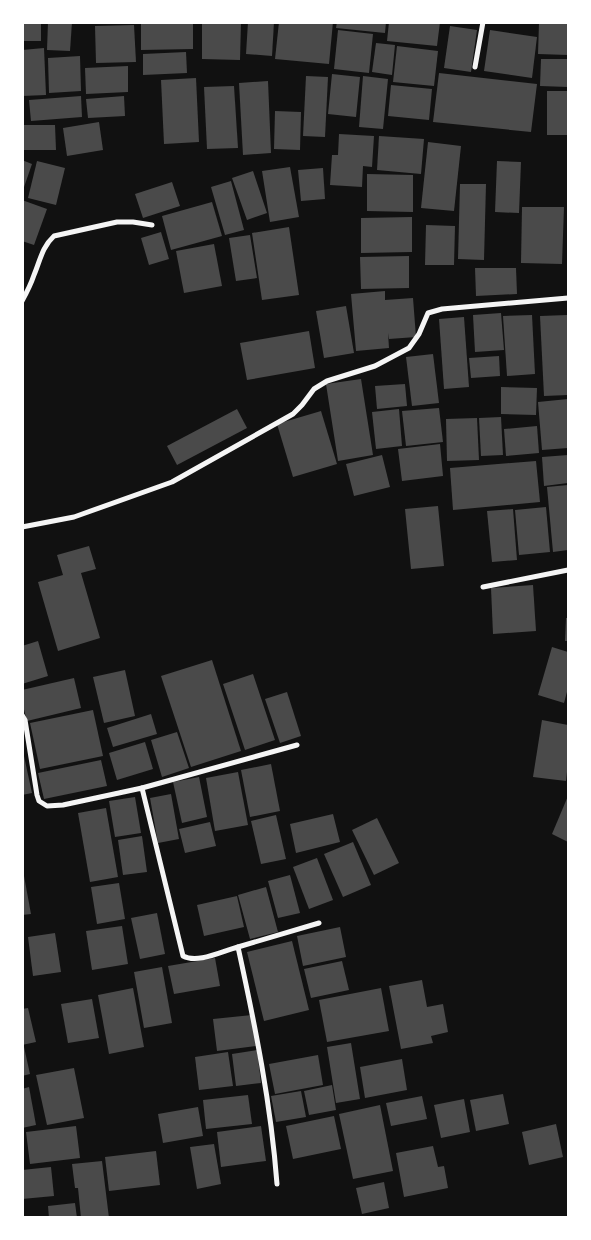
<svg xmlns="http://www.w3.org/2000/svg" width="591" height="1240" viewBox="0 0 591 1240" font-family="Montserrat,sans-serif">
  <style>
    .building { fill: #4a4a4a }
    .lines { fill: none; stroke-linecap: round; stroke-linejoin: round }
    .minor { stroke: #f5f5f5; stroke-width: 5 }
  </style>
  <rect width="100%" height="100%" fill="#111"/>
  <g class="building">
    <rect x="22" y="22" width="19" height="19"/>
    <path d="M48,22H72L70,51L47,50Z"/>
    <path d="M202,22H241L240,60L202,59Z"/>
    <path d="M248,22H274L272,56L246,54Z"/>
    <path d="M279,22H333L329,64L275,59Z"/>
    <path d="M337,22H386L385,33L336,28Z"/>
    <path d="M389,22H440L437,46L387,41Z"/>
    <path d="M539,22H568V55L538,54Z"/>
    <path d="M141,23H193V49L141,50Z"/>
    <path d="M134,25L136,62L96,63L95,26Z"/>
    <path d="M450,26L477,30L471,72L444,68Z"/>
    <path d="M338,30L373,34L369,73L334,69Z"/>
    <path d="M490,30L537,37L532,78L484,71Z"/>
    <path d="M376,43L395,45L392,75L372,72Z"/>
    <path d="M397,46L438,51L434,86L393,82Z"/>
    <path d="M44,48L46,95L22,96V50Z"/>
    <path d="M186,52L187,73L143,75V54Z"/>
    <path d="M80,56L81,91L49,93L48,58Z"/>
    <path d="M541,59H568V87L540,86Z"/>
    <path d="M128,66V92L86,94L85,68Z"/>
    <path d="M439,73L537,84L531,132L433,122Z"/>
    <path d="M332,74L360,77L356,117L328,114Z"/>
    <path d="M306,76L328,77L325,137L303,136Z"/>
    <path d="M363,76L388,79L383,129L359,127Z"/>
    <path d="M196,78L199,142L164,144L161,80Z"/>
    <path d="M268,81L271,153L243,155L239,83Z"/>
    <path d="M391,85L432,89L429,120L388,116Z"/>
    <path d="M234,86L238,148L207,149L204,87Z"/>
    <rect x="547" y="91" width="21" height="44"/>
    <path d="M81,96L82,117L31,121L29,100Z"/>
    <path d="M124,96L125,116L88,118L86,99Z"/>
    <path d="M275,111L301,112L300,150L274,149Z"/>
    <path d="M99,122L103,150L67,156L63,128Z"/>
    <path d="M22,125H55L56,150H23Z"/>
    <path d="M339,134L374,136L372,167L363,166L362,187L330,185L332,155H338Z"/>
    <path d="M379,136L424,139L421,174L377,170Z"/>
    <path d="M428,142L461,146L454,211L421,208Z"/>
    <path d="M22,160L32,164L23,190H22Z"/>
    <path d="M37,161L65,168L56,205L28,198Z"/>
    <path d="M497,161L521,162L519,213L495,212Z"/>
    <path d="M290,167L299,217L270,222L262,171Z"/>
    <path d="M323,168L325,199L301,201L298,170Z"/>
    <path d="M253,171L267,213L247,220L232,178Z"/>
    <path d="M367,174L413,175V212L367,211Z"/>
    <path d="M231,181L244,230L225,235L211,187Z"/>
    <path d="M172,182L180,206L143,218L135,194Z"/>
    <path d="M460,184H486L484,260L458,259Z"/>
    <path d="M22,200L47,209L34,245L22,241Z"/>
    <path d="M212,202L222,236L171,250L162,216Z"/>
    <path d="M522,207H564L562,264L521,263Z"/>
    <path d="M412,217V252L361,253V218Z"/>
    <path d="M426,225L455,226L454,265H425Z"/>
    <path d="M289,227L299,295L262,300L252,233Z"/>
    <path d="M161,232L169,259L149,265L141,238Z"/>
    <path d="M250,235L257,278L236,281L229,238Z"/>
    <path d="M214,244L222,286L184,293L176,251Z"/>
    <path d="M409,256V288L361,289L360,257Z"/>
    <path d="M475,268H516L517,294L476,296Z"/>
    <path d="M385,291V300L413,298L416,337L389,339L388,333L389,348L356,351L351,294Z"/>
    <path d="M346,306L354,353L324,358L316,311Z"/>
    <path d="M501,313L504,350L475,352L473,315Z"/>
    <path d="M532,315L535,374L507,376L503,316Z"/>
    <path d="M567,315L568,395L544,396L540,316Z"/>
    <path d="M464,317L469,387L444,389L439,319Z"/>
    <path d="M309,331L315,368L247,380L240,343Z"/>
    <path d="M433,354L439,403L412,406L406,357Z"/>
    <path d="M499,356L500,376L471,378L469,358Z"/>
    <path d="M361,379L373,455L338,461L326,384Z"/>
    <path d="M405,384L407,406L377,409L375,386Z"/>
    <path d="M501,387L537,388L536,415L501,414Z"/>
    <path d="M568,399V448L542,450L538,402Z"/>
    <path d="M439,408L443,442L406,446L402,411Z"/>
    <path d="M237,409L247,428L177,465L167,446Z"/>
    <path d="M399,409L402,446L376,449L372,412Z"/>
    <path d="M321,411L337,464L293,477L277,424Z"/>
    <path d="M501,417L503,455L481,456L479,418Z"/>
    <path d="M477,418L479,460L447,461L446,419Z"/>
    <path d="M537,426L539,453L506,456L504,429Z"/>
    <path d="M440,444L443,476L402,481L398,449Z"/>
    <path d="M382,455L390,487L354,496L346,464Z"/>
    <path d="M568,455V483L544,486L542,457Z"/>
    <path d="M536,461L540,502L453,510L450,468Z"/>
    <path d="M568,485V550L553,552L547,487Z"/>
    <path d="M438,506L444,566L411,569L405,509Z"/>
    <path d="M546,507L550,552L519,555L515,510Z"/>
    <path d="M513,509L517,560L492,562L487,511Z"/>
    <path d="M89,546L96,569L81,573L100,638L58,651L38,582L63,575L57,555Z"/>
    <path d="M533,585L536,631L493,634L491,588Z"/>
    <path d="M566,618H568V641H565Z"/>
    <path d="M38,641L48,676L22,684V646Z"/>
    <path d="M552,647L568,652V688L564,703L538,695Z"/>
    <path d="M212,660L241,751L191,767L161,676Z"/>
    <path d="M125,670L135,716L104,723L93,677Z"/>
    <path d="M253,674L275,740L245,750L223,684Z"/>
    <path d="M74,678L81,708L27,721L22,702V690Z"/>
    <path d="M287,692L301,736L280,743L265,699Z"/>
    <path d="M93,710L103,756L40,769L30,723Z"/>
    <path d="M151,714L157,734L113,747L107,728Z"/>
    <path d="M542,720L568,725V763L566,781L533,777Z"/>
    <path d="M177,732L189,768L162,777L151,740Z"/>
    <path d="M145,742L153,769L117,780L109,753Z"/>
    <path d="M22,747L32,793L22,795Z"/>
    <path d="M101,760L107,786L44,799L38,773Z"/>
    <path d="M271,764L280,811L250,817L241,770Z"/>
    <path d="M238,772L248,825L215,831L206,778Z"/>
    <path d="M199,777L207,817L182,823L173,782Z"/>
    <path d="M171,794L179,839L158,843L150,798Z"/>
    <path d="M568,796V842L552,834Z"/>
    <path d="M135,797L141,833L115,837L109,801Z"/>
    <path d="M106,808L118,877L90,882L78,813Z"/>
    <path d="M333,814L340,842L296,853L290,824Z"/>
    <path d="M276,815L286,859L261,864L251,821Z"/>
    <path d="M377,818L399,863L374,875L352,830Z"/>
    <path d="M210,822L216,846L185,853L179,829Z"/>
    <path d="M142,836L147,872L123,875L118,840Z"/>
    <path d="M353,842L371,885L343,897L324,854Z"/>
    <path d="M317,858L333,900L309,909L293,867Z"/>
    <path d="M22,865L31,914L22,915Z"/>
    <path d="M290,875L300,913L278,918L268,881Z"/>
    <path d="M119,883L125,919L97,924L91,887Z"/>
    <path d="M266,887L278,932L250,939L238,895Z"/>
    <path d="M237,896L244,927L204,936L197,905Z"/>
    <path d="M157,913L165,954L140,959L131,918Z"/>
    <path d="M122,926L128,964L92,970L86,931Z"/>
    <path d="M340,927L346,957L303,966L297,936Z"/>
    <path d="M55,933L61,972L33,976L28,937Z"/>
    <path d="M292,941L309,1010L264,1021L247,952Z"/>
    <path d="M215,958L220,986L174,994L168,966Z"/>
    <path d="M342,961L349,990L311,998L304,969Z"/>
    <path d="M162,967L172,1023L144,1028L134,972Z"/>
    <path d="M422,980L427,1007L443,1004L448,1032L431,1036L433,1043L401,1049L389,986Z"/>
    <path d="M133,988L144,1047L109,1054L98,995Z"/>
    <path d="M381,988L389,1031L327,1042L319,1000Z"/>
    <path d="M92,999L99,1038L68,1043L61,1004Z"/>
    <path d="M28,1008L36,1042L22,1045V1009Z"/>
    <path d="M252,1015L256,1046L217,1051L213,1019Z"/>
    <path d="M351,1043L360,1099L336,1103L327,1047Z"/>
    <path d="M22,1047H24L30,1074L22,1076Z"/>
    <path d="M257,1050L261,1083L236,1086L232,1054Z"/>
    <path d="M228,1052L233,1086L199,1090L195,1057Z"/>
    <path d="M318,1055L323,1085L275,1094L269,1064Z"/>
    <path d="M402,1059L407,1090L365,1098L360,1067Z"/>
    <path d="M74,1068L84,1118L47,1125L36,1075Z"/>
    <path d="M332,1085L336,1110L309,1115L304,1091Z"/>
    <path d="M29,1087L36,1125L22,1128V1089Z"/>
    <path d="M301,1091L306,1117L276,1122L271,1096Z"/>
    <path d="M503,1094L509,1124L476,1131L470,1100Z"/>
    <path d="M248,1095L252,1124L206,1129L203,1100Z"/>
    <path d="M422,1096L427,1119L391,1126L386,1103Z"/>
    <path d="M464,1099L470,1132L441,1138L434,1105Z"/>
    <path d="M380,1105L393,1171L353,1179L339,1114Z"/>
    <path d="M198,1107L203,1136L163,1143L158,1114Z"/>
    <path d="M334,1116L341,1149L293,1159L286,1126Z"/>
    <path d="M556,1124L563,1157L529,1165L522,1132Z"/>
    <path d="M76,1126L80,1158L30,1164L26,1132Z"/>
    <path d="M261,1126L266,1161L221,1167L217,1132Z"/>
    <path d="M214,1144L221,1184L197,1189L190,1147Z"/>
    <path d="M433,1146L438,1167L444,1166L448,1188L404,1197L396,1153Z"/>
    <path d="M156,1151L160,1185L109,1191L105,1157Z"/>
    <path d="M102,1161L109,1218H81L78,1188H75L72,1164Z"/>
    <path d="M51,1167L54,1196L22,1199V1170Z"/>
    <path d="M384,1182L389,1208L362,1214L356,1188Z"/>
    <path d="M75,1203L77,1218H49L48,1206Z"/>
  </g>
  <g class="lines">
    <g class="minor">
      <path d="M475,67L483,22"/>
      <path d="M22,301C27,292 31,284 34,275C40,261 42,247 54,236L117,222H133L152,225"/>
      <path d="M22,527L74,517L172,482L293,414L302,405L314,389L327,381L375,366L409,348L419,334L428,313L442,309L568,298"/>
      <path d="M483,587L568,570"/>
      <path d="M22,715L25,720L37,795L39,801L47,806L63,805L142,788L183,956C198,964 222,951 238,947C255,1025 271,1104 277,1184"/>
      <path d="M142,788L297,745"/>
      <path d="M238,947L319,923"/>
    </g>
  </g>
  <rect width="591" height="1240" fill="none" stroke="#ffffff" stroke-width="48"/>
</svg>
